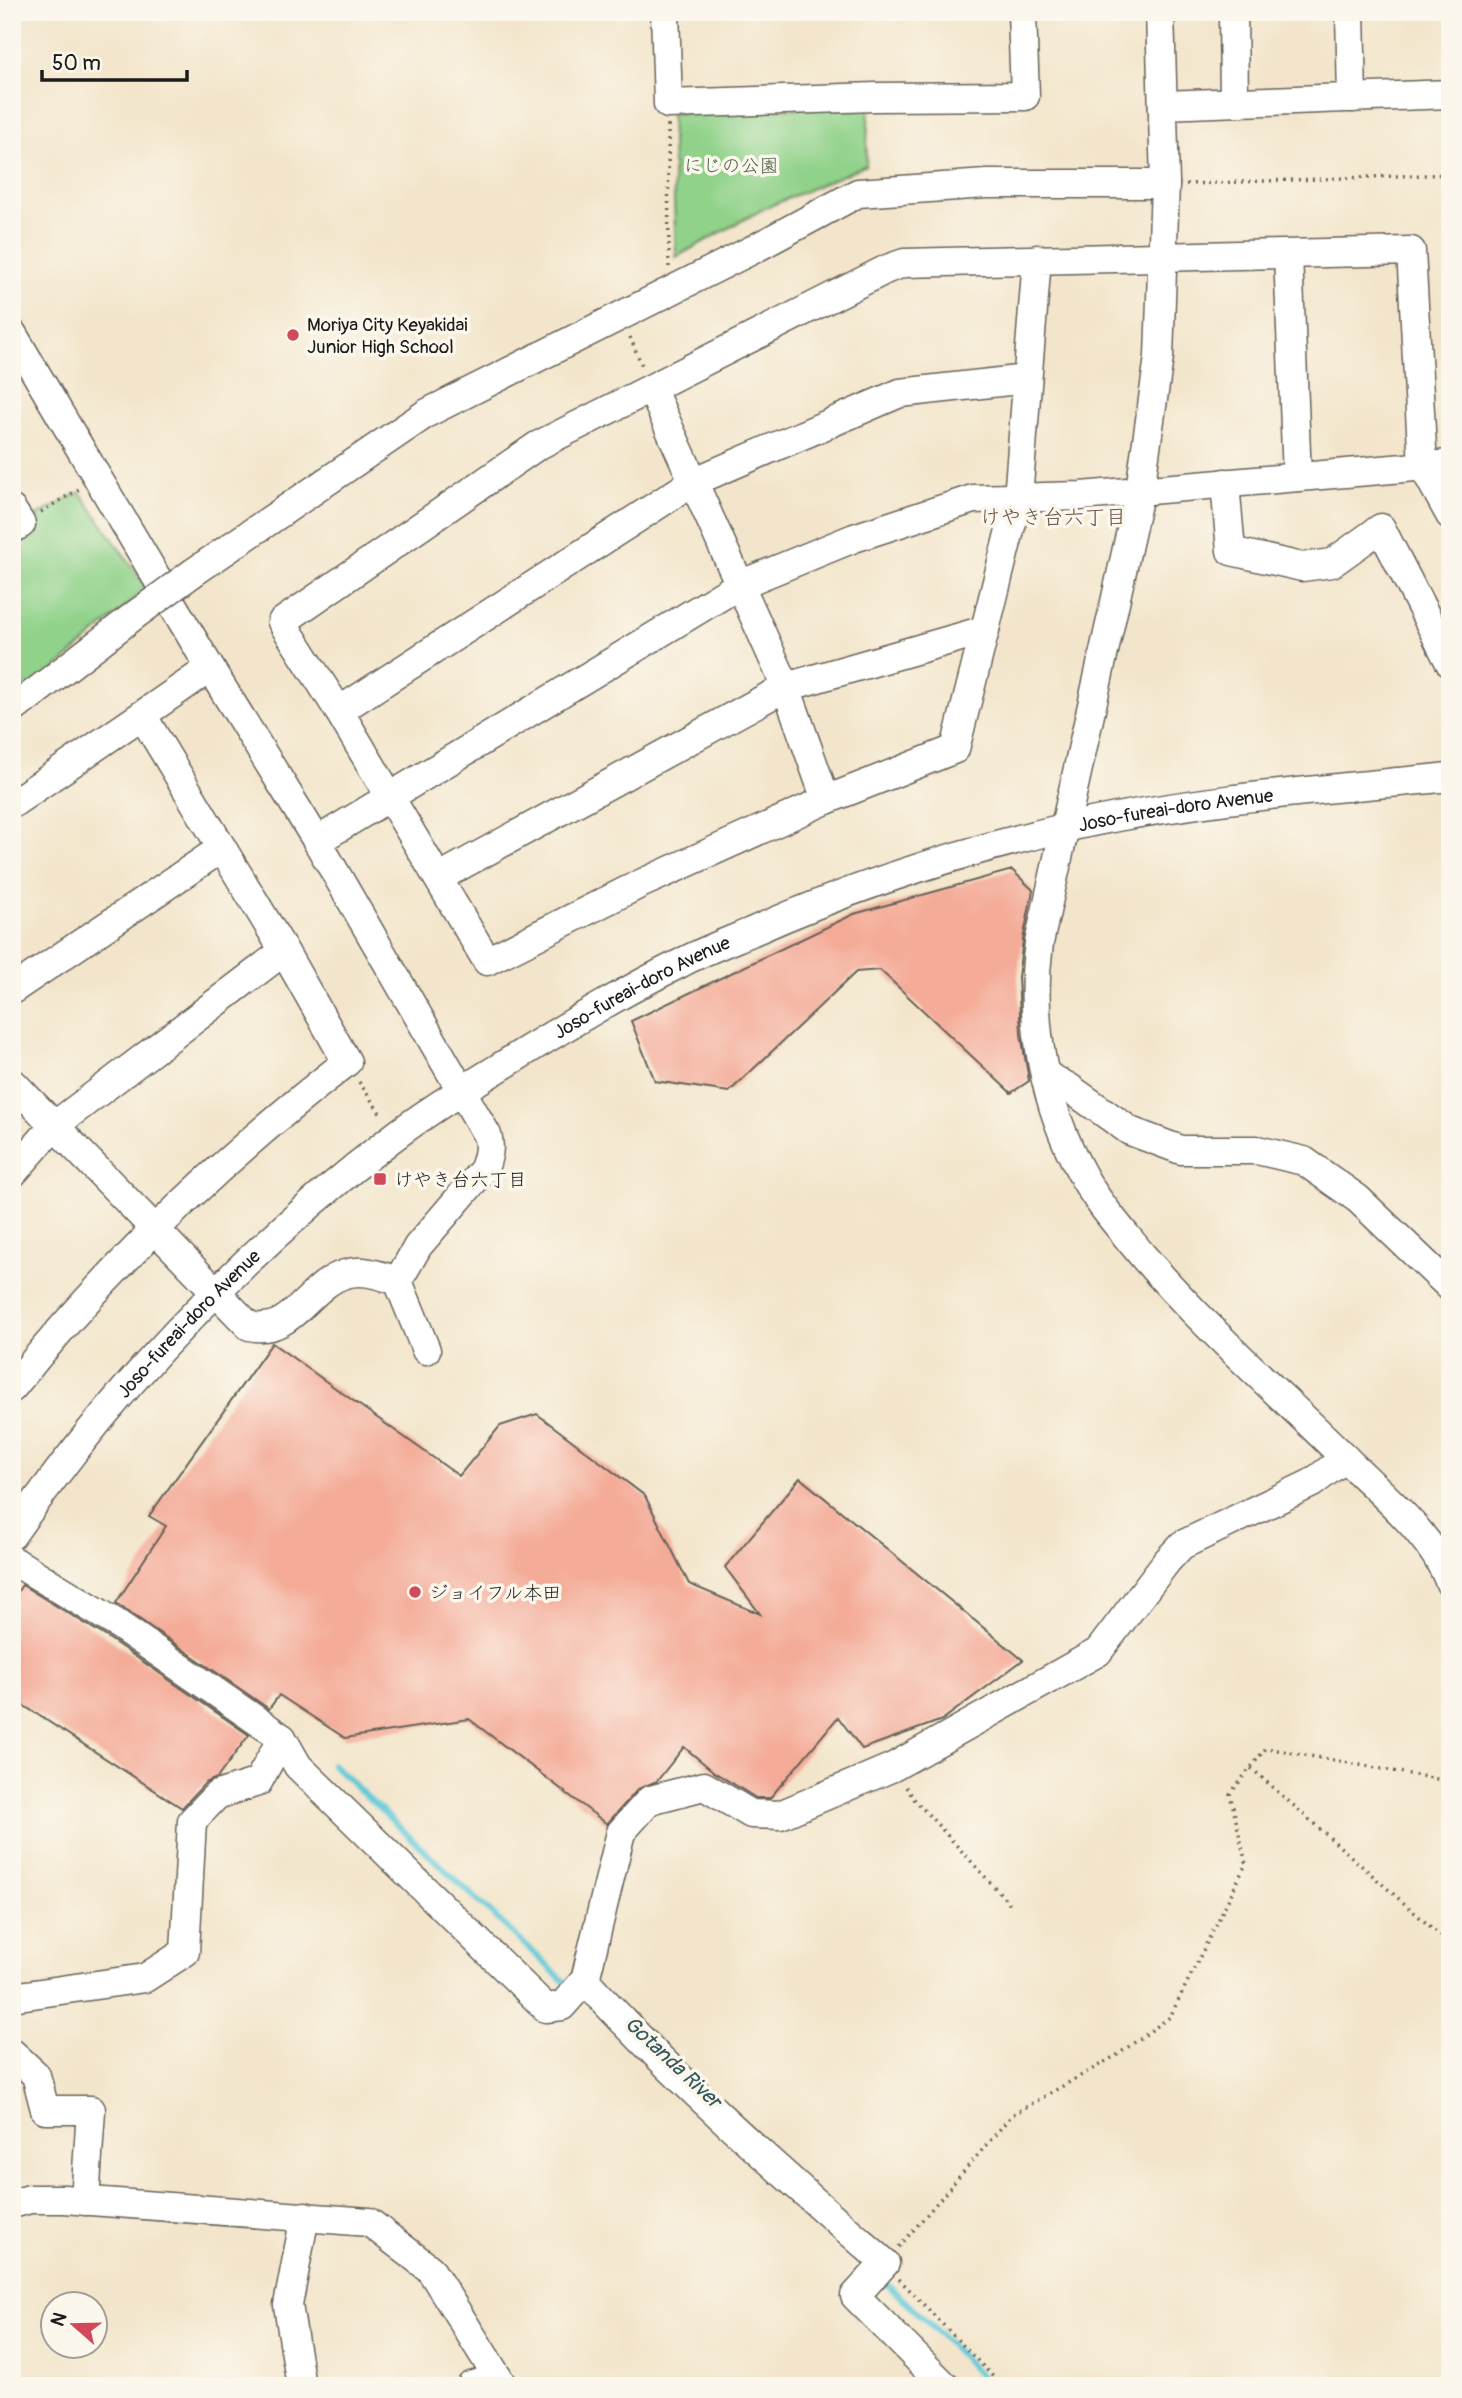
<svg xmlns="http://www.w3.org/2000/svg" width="1462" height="2398" viewBox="0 0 1462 2398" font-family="Pangolin,'Klee One',sans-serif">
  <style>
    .green { fill: #90d28a; stroke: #567753; stroke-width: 2 }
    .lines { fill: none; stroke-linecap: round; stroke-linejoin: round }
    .stream { stroke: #5ec9d8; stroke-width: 6 }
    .building { fill: #f4ab98 }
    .minor-casing { stroke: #676259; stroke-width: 31 }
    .path { stroke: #676259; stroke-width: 3.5; stroke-dasharray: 2 5; stroke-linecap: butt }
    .minor { stroke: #fff; stroke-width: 28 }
    .minor-bridge-casing { stroke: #676259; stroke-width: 31; stroke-linecap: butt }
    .minor-bridge { stroke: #fff; stroke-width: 28 }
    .poi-dot { fill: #d1495b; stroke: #fbf7ec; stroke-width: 2.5 }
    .labels { text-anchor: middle; stroke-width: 7; stroke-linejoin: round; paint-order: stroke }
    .park-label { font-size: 19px; fill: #455c42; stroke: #fbf7ec }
    .poi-label { font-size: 19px; fill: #1c1c1c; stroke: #fbf7ec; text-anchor: start }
    .street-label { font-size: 19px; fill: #1c1c1c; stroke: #fbf7ec }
    .neighbourhood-label { font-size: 21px; fill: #684e47; stroke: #fbf7ec }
    .water-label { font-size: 21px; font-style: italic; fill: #33595e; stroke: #fbf7ec }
  </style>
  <rect width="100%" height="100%" fill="#fbf7ec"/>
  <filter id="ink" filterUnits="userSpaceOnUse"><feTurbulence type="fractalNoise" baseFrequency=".0143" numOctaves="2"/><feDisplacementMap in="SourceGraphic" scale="14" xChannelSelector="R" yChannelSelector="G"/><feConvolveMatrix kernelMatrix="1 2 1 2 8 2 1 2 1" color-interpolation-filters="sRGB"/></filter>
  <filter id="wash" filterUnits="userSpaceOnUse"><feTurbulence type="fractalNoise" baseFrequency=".00686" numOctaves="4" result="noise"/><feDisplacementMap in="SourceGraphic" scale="28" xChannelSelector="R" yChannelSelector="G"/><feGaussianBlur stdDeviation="1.57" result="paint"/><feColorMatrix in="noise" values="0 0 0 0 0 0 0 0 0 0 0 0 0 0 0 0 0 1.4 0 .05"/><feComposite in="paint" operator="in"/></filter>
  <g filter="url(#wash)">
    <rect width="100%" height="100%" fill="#f3e5cb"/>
    <g class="green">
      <path d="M869,106L866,165L763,209L676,257L671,113Z"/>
      <path d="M80,492L147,588L12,707V529Z"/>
    </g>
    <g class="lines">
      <g class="stream">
        <path d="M332,1764L568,1985"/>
        <path d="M880,2278L938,2332L990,2386"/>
      </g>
    </g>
    <g id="blocks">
      <g class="building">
        <path d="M1012,870L1033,890L1023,940L1018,977L1021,1034L1029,1081L1011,1093L880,970L856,972L729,1092L655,1081L631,1021L854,914Z"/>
        <path d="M272,1343L459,1476L500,1426L537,1414L645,1496L689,1584L760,1614L725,1567L800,1478L1023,1660L942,1720L862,1749L838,1717L770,1798H756L714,1772L684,1747L657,1781L638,1789L607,1824L469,1719L345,1738L279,1695L269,1709L116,1603L166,1526L149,1516Z"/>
        <path d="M22,1585L107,1637L249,1735L217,1778L205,1783L182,1808L12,1698V1600Z"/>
      </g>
    </g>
  </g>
  <g filter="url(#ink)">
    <use href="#blocks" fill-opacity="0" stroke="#676259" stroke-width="2"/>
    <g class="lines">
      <g class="minor-casing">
        <g id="minor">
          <path d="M665,12L668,104L876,97L1025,96L1022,12"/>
          <path d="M1160,12L1165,184L1159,357L1140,490L1039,943C1028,1021 1044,1105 1082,1174C1098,1204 1121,1229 1142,1255C1205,1328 1277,1391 1345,1458C1383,1496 1431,1533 1450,1583"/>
          <path d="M1233,12L1234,102"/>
          <path d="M1350,12L1352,98"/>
          <path d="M1163,105L1450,94"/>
          <path d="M1288,255L1297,477"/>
          <path d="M1037,259L1018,498L955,749L826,800L638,885L487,961L339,711L282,622L537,446L887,269L904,263C1073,258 1242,256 1411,251L1423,466L1450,515"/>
          <path d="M12,333L210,668L317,841L487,1135C491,1147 488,1157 484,1169L418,1246L398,1281L426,1350"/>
          <path d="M652,390L786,687L826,800"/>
          <path d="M1225,483L1231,551L1302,567L1332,563L1381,528L1450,663"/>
          <path d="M12,510L21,524L12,529"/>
          <path d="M194,572L427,413L752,250L858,193L986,184H1165"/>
          <path d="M12,710L135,615"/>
          <path d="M339,711L693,482L900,393L1027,379"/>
          <path d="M12,804L142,715"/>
          <path d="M317,841L739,585L854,538L973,499L1081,496L1450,464"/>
          <path d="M438,878L786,687L985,630"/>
          <path d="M12,990L222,848"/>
          <path d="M1046,1075L1068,1087L1130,1131L1181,1150H1257L1304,1161L1358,1199L1450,1287"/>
          <path d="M12,1082L249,1326C293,1336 308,1285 345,1274C364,1268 381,1276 398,1281"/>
          <path d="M12,1174L54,1126L284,951"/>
          <path d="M12,1388C111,1264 222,1159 347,1062L284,951L142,715L210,668"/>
          <path id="s1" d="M12,1535C117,1384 245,1251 391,1139C434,1106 481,1079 526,1051C577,1020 628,989 681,963C703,951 727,942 751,932C852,887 955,853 1064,828C1190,799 1321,790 1450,777"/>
          <path d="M12,1560L116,1623L282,1738L298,1766L546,2008L562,2006L585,1980C677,2082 782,2173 885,2263L855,2296L945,2386"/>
          <path d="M585,1980L621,1832L650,1800L704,1786L751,1814L780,1815L893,1767L1098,1652L1167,1561L1182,1545L1312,1483L1345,1458"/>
          <path d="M12,1997L145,1978L185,1952L192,1821L217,1795L258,1782L282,1738"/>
          <path d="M12,2053L36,2075L45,2110H91L85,2201"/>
          <path d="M12,2204L30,2199H64L369,2222L430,2269L503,2386"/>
          <path d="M301,2386L288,2305L305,2216"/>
          <path d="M471,2386L498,2378"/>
        </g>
      </g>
      <g class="path">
        <path d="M668,125L669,268"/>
        <path d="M1186,184L1450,174"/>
        <path d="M630,337L643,368"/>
        <path d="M41,512L79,489"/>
        <path d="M359,1082L382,1116"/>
        <path d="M1251,1768L1450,1944"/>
        <path d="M906,1787L915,1800L1010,1904"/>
        <path d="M899,2247L1012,2115L1117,2055L1170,2017L1246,1864L1230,1794L1266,1748L1443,1780L1450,1776"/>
        <path d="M899,2279L1002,2386"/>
      </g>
      <use href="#minor" class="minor"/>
      <g class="minor-bridge-casing">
        <path id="minor-bridge" d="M135,615L194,572"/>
      </g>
      <use href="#minor-bridge" class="minor-bridge"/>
    </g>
  </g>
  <g class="poi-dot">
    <circle cx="293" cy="335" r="7"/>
    <rect x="373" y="1172" width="14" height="14" rx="3.5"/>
    <circle cx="415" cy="1592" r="7"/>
  </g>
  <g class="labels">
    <g class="park-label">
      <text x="731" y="172">にじの公園</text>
    </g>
    <g class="poi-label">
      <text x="307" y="331">Moriya City Keyakidai<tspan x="307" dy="22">Junior High School</tspan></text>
      <text x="394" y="1186">けやき台六丁目</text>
      <text x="429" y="1599">ジョイフル本田</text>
    </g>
    <g class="street-label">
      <text dy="7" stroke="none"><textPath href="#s1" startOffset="1410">Joso-fureai-doro Avenue</textPath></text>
      <text dy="7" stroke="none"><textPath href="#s1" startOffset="844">Joso-fureai-doro Avenue</textPath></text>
      <text dy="7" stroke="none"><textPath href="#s1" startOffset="276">Joso-fureai-doro Avenue</textPath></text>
    </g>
    <g class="neighbourhood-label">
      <text x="1053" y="524">けやき台六丁目</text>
    </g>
    <g class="water-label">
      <text transform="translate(673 2062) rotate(43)" y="7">Gotanda River</text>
    </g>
  </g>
  <rect width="1462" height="2398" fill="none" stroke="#fbf7ec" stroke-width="42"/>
  <g transform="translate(74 2325) rotate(290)"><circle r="33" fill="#fbf7ec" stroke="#a29f99" stroke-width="2"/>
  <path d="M0-5L12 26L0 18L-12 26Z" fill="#d1495b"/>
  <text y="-10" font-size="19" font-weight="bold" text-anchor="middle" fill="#1c1c1c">N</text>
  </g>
  <path d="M42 70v10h145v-10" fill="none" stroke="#1c1c1c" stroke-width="3.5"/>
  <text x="52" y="70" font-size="21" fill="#1c1c1c" stroke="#fbf7ec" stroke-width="5" paint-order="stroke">50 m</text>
</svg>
